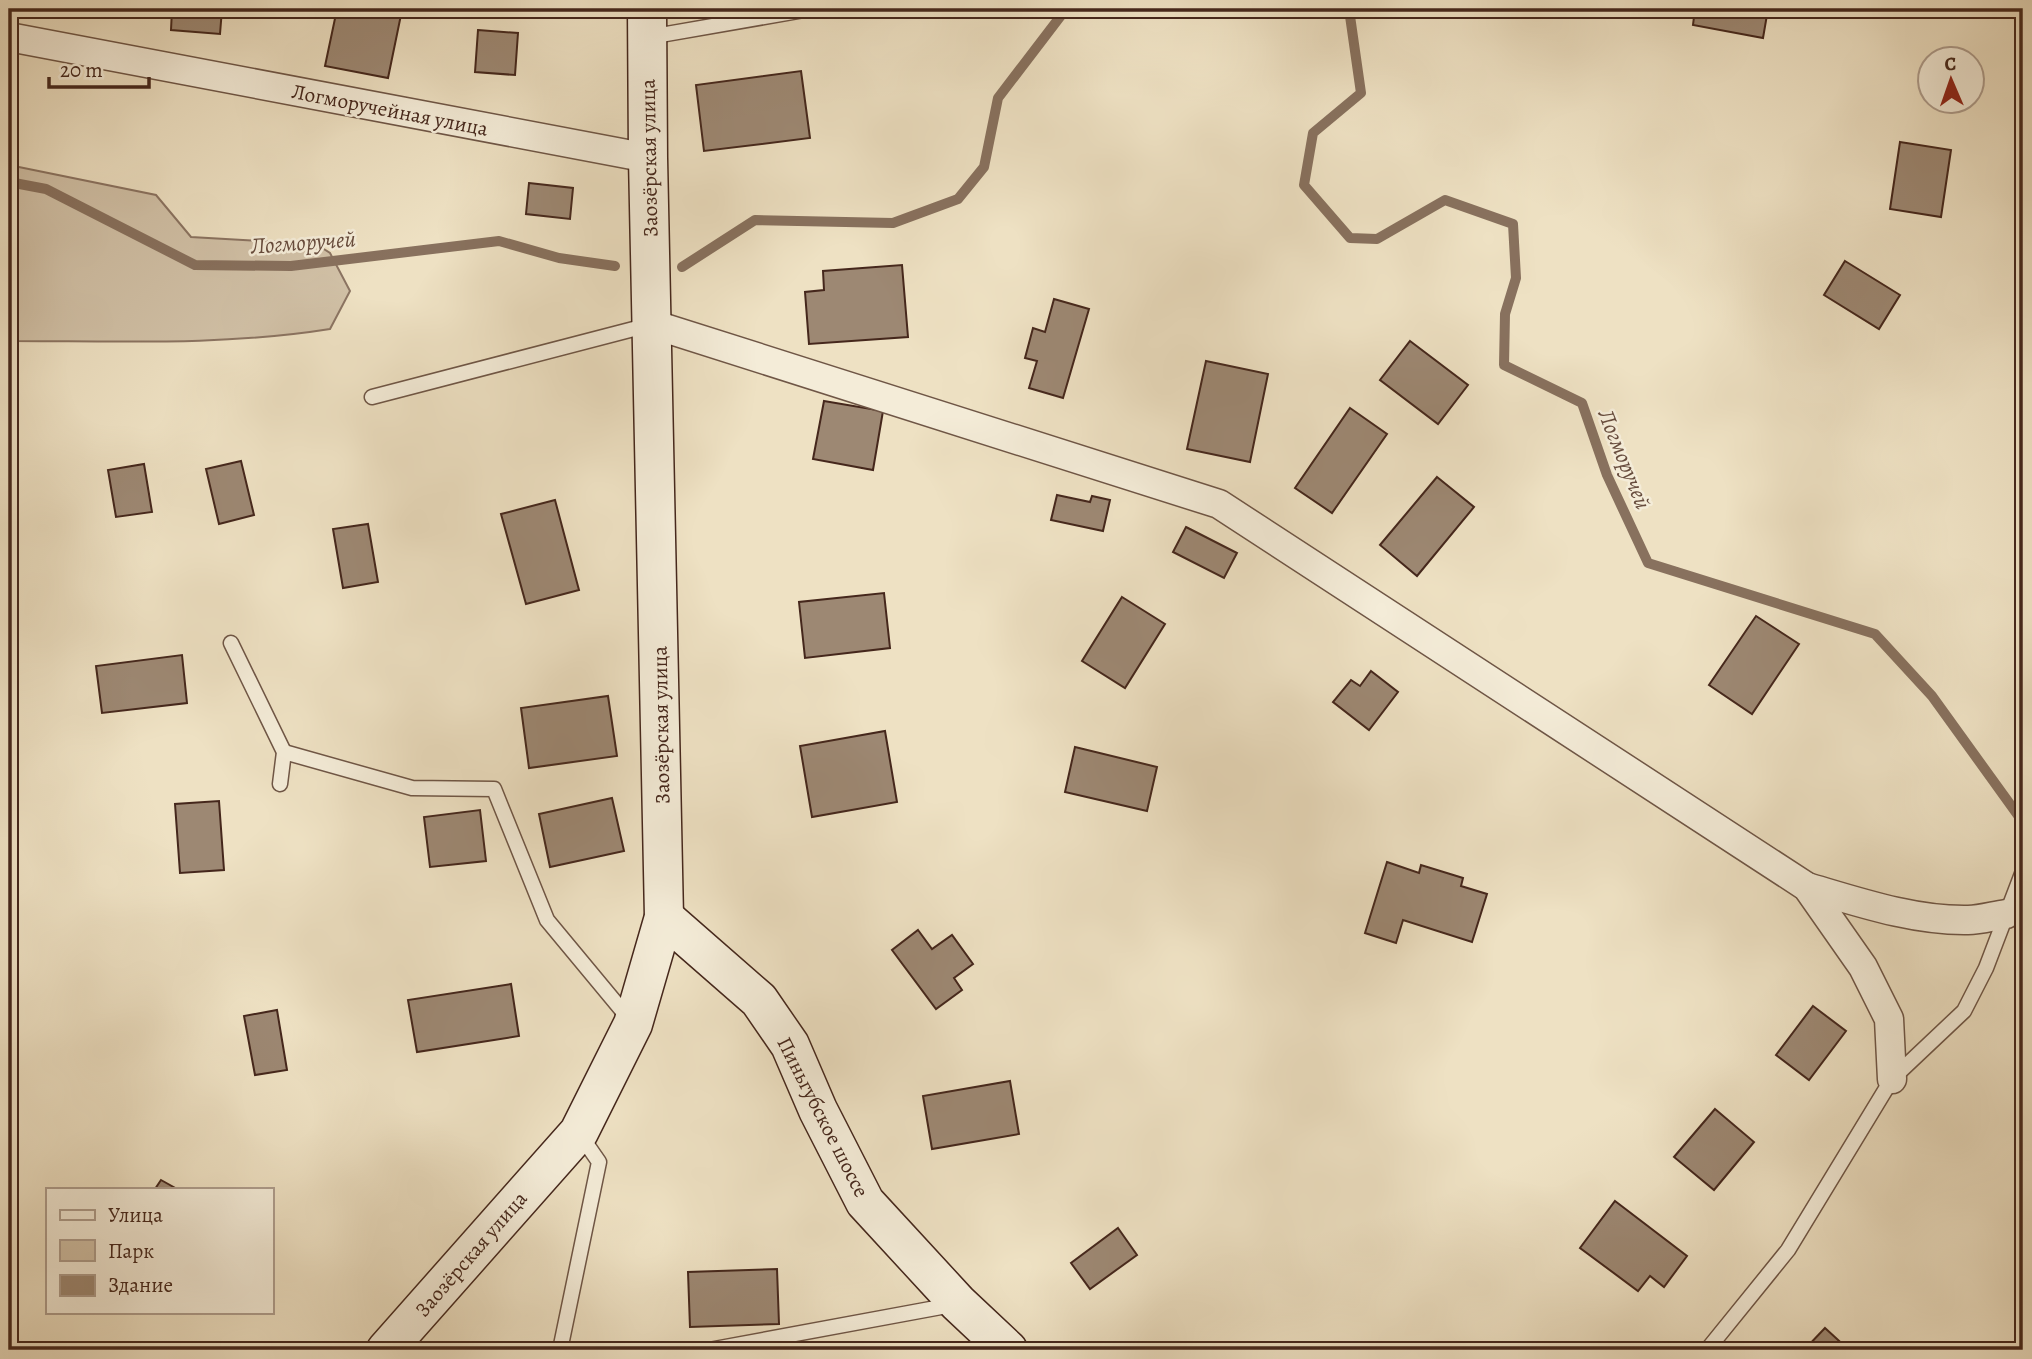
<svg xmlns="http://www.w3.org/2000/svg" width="2032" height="1359" viewBox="0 0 2032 1359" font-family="Alegreya,serif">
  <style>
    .green { fill: #d1c1a7; stroke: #8b7462; stroke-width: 2 }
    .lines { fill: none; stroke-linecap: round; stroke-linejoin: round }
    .stream { stroke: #88715e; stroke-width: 10 }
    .building { fill: #9d8873; stroke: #45271c; stroke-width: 2 }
    .lane-casing { stroke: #6f5646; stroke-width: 17 }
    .street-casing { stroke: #6f5646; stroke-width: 31 }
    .secondary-casing { stroke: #45271c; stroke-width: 41 }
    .lane { stroke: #f4ecd8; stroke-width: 14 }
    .street { stroke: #f4ecd8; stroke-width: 28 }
    .secondary { stroke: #f4ecd8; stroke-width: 38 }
    .labels { text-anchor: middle; stroke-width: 5; stroke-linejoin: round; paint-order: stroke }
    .street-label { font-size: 21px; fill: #45271c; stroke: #f4ecd8 }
    .water-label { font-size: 23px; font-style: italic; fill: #674c3d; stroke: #f4ecd8 }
  </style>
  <rect width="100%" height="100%" fill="#eee1c3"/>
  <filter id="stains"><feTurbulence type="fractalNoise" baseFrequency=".00286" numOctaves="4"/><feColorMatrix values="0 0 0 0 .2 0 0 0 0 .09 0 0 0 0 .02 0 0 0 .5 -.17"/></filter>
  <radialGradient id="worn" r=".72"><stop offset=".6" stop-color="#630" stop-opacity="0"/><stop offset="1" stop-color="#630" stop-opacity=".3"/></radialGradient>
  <path class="green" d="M9,165L156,195L191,237L316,244L330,253L350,291L330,329C224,346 116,341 9,341Z"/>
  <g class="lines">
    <g class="stream">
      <path d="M1349,9L1361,93L1313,133L1304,185L1350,238L1377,239L1445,200L1513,224L1516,278L1505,314L1504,365L1582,403L1607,475L1648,563L1875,634L1932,696L2020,818"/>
      <path d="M9,182L46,189L195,265L291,266L499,241L559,258L615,266"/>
      <path d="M682,267L755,220L893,223L958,199L984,167L998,98L1066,9"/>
    </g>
  </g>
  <g class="building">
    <path d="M172,9H222L220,34L171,30Z"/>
    <path d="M337,9L402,10L388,78L325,66Z"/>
    <path d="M1695,9H1768L1763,38L1693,25Z"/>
    <path d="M478,30L518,33L515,75L475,72Z"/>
    <path d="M801,71L810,138L704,151L696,85Z"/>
    <path d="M1900,142L1951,150L1941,217L1890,209Z"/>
    <path d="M529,183L573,188L570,219L526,214Z"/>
    <path d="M1845,261L1900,295L1879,329L1824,295Z"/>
    <path d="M902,265L908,337L809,344L805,292L824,290L823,271Z"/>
    <path d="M1054,299L1089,309L1063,398L1029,388L1037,361L1025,358L1033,328L1045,332Z"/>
    <path d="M1410,341L1468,385L1438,424L1380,380Z"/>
    <path d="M1206,361L1268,374L1250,462L1187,449Z"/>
    <path d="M824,401L883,411L873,470L813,459Z"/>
    <path d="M1350,408L1387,434L1332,513L1295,488Z"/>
    <path d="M241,461L254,515L219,524L206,469Z"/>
    <path d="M144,464L152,512L116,517L108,470Z"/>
    <path d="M1437,477L1474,507L1417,576L1380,545Z"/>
    <path d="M1057,495L1090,502L1092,496L1110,500L1103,531L1051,520Z"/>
    <path d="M555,500L579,590L526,604L501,514Z"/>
    <path d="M368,524L378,582L343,588L333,529Z"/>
    <path d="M1186,527L1237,553L1224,578L1173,552Z"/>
    <path d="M884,593L890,648L805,658L799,602Z"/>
    <path d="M1122,597L1165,624L1125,688L1082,661Z"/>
    <path d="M1756,616L1799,644L1752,714L1709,685Z"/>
    <path d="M182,655L187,703L102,713L96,666Z"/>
    <path d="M1371,671L1398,692L1369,730L1333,702L1351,680L1360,686Z"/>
    <path d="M608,696L617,756L529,768L521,708Z"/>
    <path d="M885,731L897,802L812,817L800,746Z"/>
    <path d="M1075,747L1157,767L1147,811L1065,792Z"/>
    <path d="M612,798L624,851L550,867L539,814Z"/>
    <path d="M219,801L224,870L180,873L175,804Z"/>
    <path d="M480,810L486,861L430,867L424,817Z"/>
    <path d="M1387,862L1419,873L1421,865L1463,878L1461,886L1487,894L1472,942L1403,920L1396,943L1365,933Z"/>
    <path d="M918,930L932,949L952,935L973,964L954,978L962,990L936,1009L892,950Z"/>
    <path d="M511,984L519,1036L417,1052L408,1000Z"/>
    <path d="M1813,1006L1846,1031L1809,1080L1776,1055Z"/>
    <path d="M277,1010L287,1070L255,1075L244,1016Z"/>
    <path d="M1010,1081L1019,1134L932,1149L923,1096Z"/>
    <path d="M1715,1109L1754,1142L1714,1190L1674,1157Z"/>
    <path d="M161,1180L177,1189H155Z"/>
    <path d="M1615,1201L1687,1256L1664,1287L1650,1276L1638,1291L1580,1248Z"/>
    <path d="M1118,1228L1137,1255L1090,1289L1071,1263Z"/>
    <path d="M777,1269L779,1324L690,1327L688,1272Z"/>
    <path d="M1825,1328L1849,1350H1804Z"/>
  </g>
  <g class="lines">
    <g class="lane-casing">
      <g id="lane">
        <path d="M649,37L810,9"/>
        <path d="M372,397L649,325"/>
        <path d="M231,643L284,752L280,784"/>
        <path d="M284,752L412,788L494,789L547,920L630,1020"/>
        <path d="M560,1350L599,1162L579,1133"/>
        <path d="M709,1350L952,1305"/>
        <path d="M1707,1350L1788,1250L1892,1079L1964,1011L1986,968L2023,871"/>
      </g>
    </g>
    <g class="street-casing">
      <g id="street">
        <path d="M9,37L648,158"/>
        <path d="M652,324L1219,504L1807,887L1863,967L1889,1019L1892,1079"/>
        <path d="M1807,887C1858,902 1914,921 1968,920C1980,920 1993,916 2006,914"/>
      </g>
    </g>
    <g class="secondary-casing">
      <g id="secondary">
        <path d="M664,917L759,1000L790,1045L818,1110L865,1202L958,1303L1008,1350"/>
        <path d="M386,1350L579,1132L633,1024L664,917L648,158L647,9"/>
      </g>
    </g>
    <use href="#lane" class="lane"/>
    <use href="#street" class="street"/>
    <use href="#secondary" class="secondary"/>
  </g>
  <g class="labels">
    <g class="street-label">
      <text transform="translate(390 110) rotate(11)" y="7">Логморучейная улица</text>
      <text transform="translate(649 158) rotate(-91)" y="7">Заозёрская улица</text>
      <text transform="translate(661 725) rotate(-91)" y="7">Заозёрская улица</text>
      <text transform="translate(823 1117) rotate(63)" y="7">Пиньгубское шоссе</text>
      <text transform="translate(471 1254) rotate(-49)" y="7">Заозёрская улица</text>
    </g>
    <g class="water-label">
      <text transform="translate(303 242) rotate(-4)" y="8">Логморучей</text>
      <text transform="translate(1625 459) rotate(68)" y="8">Логморучей</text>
    </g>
  </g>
  <rect width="2032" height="1359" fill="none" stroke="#eee1c3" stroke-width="35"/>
  <rect x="10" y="10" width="2011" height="1338" fill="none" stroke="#45271c" stroke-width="3.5"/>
  <rect x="18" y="18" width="1997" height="1324" fill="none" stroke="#45271c" stroke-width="2"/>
  <rect x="46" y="1188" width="228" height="126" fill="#f4ecd8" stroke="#ae9d8d" stroke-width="2"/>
  <rect x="60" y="1210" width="35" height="10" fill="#f4ecd8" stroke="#ae9d8d" stroke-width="2"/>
  <text x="108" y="1222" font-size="21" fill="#45271c">Улица</text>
  <rect x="60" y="1240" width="35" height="21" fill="#d1c1a7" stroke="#ae9d8d" stroke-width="2"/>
  <text x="108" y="1258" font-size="21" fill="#45271c">Парк</text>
  <rect x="60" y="1275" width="35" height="21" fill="#9d8873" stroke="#ae9d8d" stroke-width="2"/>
  <text x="108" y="1292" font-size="21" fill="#45271c">Здание</text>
  <g transform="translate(1951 80) rotate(358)"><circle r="33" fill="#f4ecd8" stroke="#ae9d8d" stroke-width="2"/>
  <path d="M0-5L12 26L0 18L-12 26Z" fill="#8f2418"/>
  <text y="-10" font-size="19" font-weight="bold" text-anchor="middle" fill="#45271c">С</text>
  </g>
  <path d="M49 77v10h100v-10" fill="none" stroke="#45271c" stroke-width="3.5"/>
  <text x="60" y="77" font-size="21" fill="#45271c" stroke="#f4ecd8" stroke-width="5" paint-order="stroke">20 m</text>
  <rect width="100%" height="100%" filter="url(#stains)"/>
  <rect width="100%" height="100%" fill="url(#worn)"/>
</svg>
